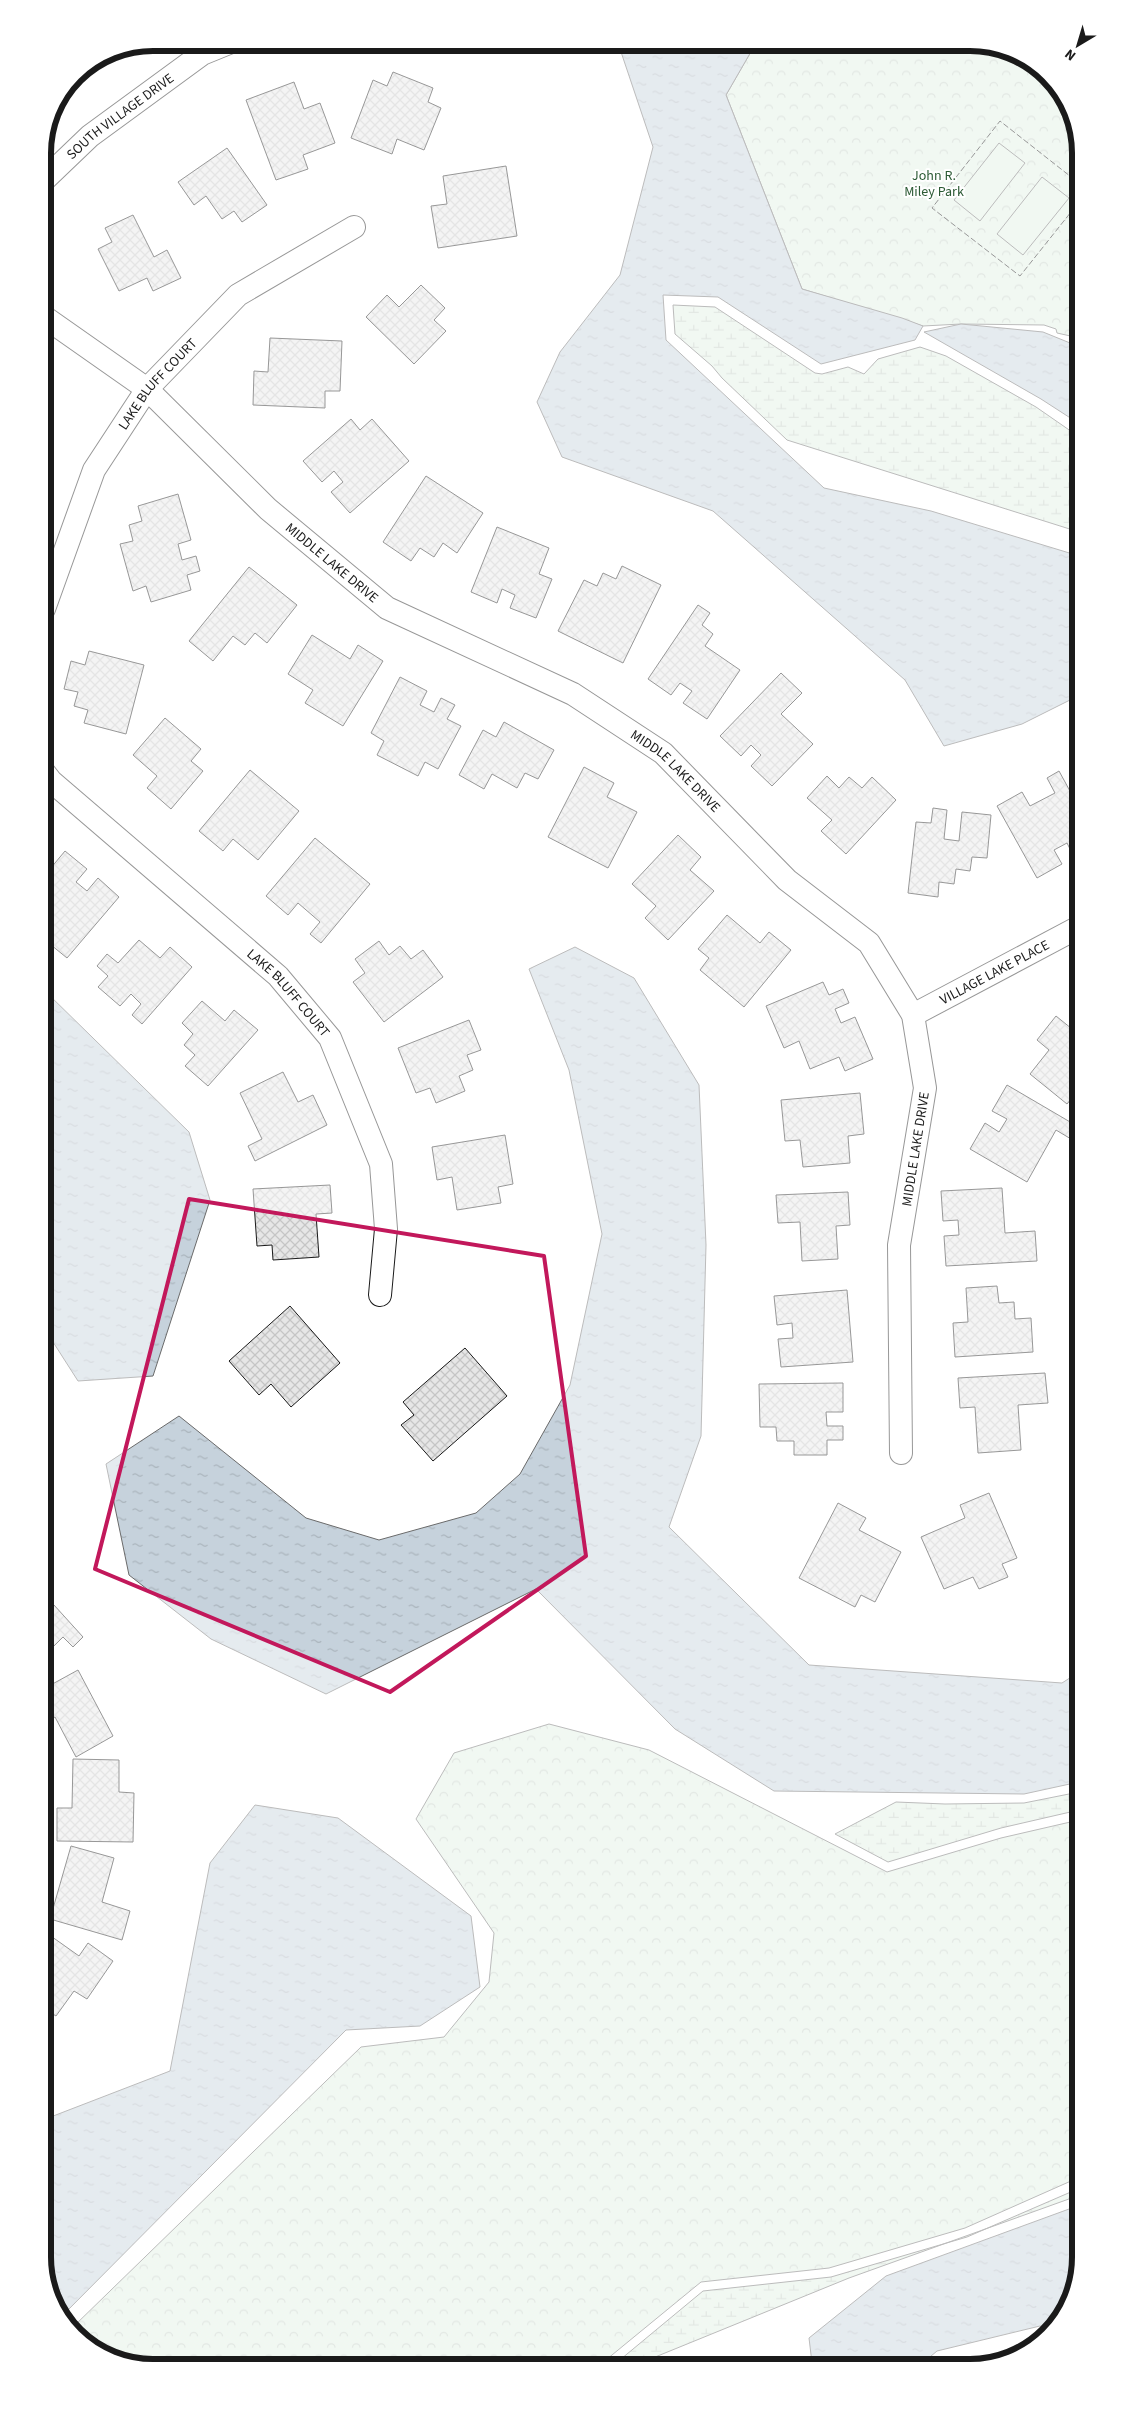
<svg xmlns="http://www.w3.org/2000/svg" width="1123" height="2410" viewBox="0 0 1123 2410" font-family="'Source Sans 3',sans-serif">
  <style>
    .forest { fill: url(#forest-crowns); stroke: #6a6a6a }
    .wetland { fill: url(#wetland-marsh); stroke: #6a6a6a }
    .garden { fill: #e0efe3; stroke: #6a6a6a }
    .water { fill: url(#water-ripples); stroke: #6a6a6a }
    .building { fill: url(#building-cross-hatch); stroke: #1a1a1a }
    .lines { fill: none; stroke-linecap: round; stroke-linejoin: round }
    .minor-casing { stroke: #1a1a1a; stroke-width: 24 }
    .minor { stroke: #fff; stroke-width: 22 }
    .fence { stroke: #1a1a1a; stroke-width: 1; stroke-dasharray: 6 2.5; stroke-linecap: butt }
    .marked { fill: none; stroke: #c2185b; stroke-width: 4; stroke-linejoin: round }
    .labels { text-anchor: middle; stroke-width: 4; stroke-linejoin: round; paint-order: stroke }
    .street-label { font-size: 14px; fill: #1a1a1a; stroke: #fff }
    .park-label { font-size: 14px; fill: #2b5a34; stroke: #fff }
    .rim { fill: none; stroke: #1a1a1a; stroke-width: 6 }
  </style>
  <defs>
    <pattern id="forest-crowns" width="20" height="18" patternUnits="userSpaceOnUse" patternTransform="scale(1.25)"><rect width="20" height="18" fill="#e0efe3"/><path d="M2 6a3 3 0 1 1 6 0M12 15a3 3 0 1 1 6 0" fill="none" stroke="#c0ccc2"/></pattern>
    <pattern id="wetland-marsh" width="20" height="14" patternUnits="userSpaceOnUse" patternTransform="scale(1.25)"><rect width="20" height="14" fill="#e0efe3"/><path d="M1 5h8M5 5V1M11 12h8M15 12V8" fill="none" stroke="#c0ccc2"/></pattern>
    <pattern id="water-ripples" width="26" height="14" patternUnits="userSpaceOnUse" patternTransform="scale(1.25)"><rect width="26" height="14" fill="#c6d2dc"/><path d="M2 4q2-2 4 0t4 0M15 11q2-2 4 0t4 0" fill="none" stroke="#aab4bc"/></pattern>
    <pattern id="building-cross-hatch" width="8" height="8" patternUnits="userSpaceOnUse" patternTransform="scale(1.25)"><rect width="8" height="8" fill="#e6e6e6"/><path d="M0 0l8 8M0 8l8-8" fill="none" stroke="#c5c5c5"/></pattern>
  </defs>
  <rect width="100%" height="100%" fill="#fff"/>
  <g class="forest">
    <path d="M756,43H977L1037,65L1075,117V337L1057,333L1056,329L1044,325L961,324L923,326L802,289L726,95Z"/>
    <path d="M549,1724L649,1750L887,1872L1001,1838L1079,1820L1080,2177L965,2228L829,2268L701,2282L601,2364L146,2367L86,2344L73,2327L361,2047L444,2037L489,1982L494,1933L416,1819L454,1753Z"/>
  </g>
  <g class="wetland">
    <path d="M673,305L715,307L815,373L822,374L848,367L864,374L878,359L920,347L946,356L1036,407L1075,434L1076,531L787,440L722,378L712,366L675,334Z"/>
    <path d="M1079,1792V1810L1001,1828L888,1862L835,1834L896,1802L945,1804L1024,1803Z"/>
    <path d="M1080,2188V2195L849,2278L638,2364H615L703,2291L831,2277L967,2237Z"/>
  </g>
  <g class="garden">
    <path d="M999,143L1025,163L980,221L954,200Z"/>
    <path d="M1042,177L1069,198L1023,255L997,234Z"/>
  </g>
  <g class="water">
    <path d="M618,43H756L726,95L802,289L902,318L923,326L915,340L821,364L718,297L663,295L666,340L824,488L931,511L1076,555V697L1022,724L944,746L905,680L713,511L562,457L537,402L560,352L620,275L653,147Z"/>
    <path d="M961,324L1043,332L1075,345V421L1041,399L924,332Z"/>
    <path d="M575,947L634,978L699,1085L706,1245L701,1436L669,1527L809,1665L1062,1683L1079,1672V1782L1024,1794L774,1791L675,1729L536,1589L326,1694L211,1639L129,1575L106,1464L179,1416L306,1518L379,1540L476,1513L520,1474L570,1385L602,1234L569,1070L529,969Z"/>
    <path d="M45,991L189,1132L210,1200L153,1376L78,1381L46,1331Z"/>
    <path d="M255,1805L338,1818L471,1916L480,1987L420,2026L346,2030L64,2314L48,2293V2118L170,2071L210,1863Z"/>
    <path d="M1080,2205V2257L1062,2318L1048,2329L1040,2326L937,2351L924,2362L812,2363L809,2338L886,2276Z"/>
  </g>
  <g class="building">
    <path d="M393,72L433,88L428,102L441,108L424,150L397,139L392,154L351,138L373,80L387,86Z"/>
    <path d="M294,82L304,109L320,103L335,143L303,155L308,169L276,180L246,100Z"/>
    <path d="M227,148L267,205L242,222L234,211L222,219L206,196L194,205L178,182Z"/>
    <path d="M506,166L517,236L438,248L431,206L447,204L443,176Z"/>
    <path d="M133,215L154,257L167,250L181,278L153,291L147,278L119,291L98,249L112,242L105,228Z"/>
    <path d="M421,285L445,308L434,320L446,331L414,364L366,317L387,295L399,307Z"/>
    <path d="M270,338L342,341L340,391H325V408L253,405L254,371L268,372Z"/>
    <path d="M351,419L360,430L372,419L409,461L350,513L331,492L343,482L334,471L322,482L303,461Z"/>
    <path d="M426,476L483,513L457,553L443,543L434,557L420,548L411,561L383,542Z"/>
    <path d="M178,494L191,540L178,544L182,560L196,556L200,571L187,575L191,590L151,602L146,586L133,591L120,544L133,541L129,525L142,521L138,506Z"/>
    <path d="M497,527L549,548L539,574L552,579L536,618L510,608L515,595L502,589L497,603L471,592Z"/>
    <path d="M622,566L661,585L623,663L558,631L584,580L597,586L603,573L616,579Z"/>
    <path d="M249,567L297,605L267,643L255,633L245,645L233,636L213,661L189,641Z"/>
    <path d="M698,605L710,613L702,625L713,634L705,646L740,670L707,719L683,703L692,691L680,683L671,695L648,679Z"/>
    <path d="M312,635L350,659L358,645L383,661L343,726L305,703L313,690L288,674Z"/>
    <path d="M89,651L144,665L126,734L84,723L88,710L74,706L78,692L64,689L71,661L85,665Z"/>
    <path d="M781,673L802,693L781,714L813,744L772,786L751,766L761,755L751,745L741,756L720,736Z"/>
    <path d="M400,677L427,691L420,705L434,712L441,698L455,705L447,719L461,726L438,769L425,762L418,776L377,755L384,741L371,733Z"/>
    <path d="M165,718L201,749L191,761L203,771L171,809L147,788L157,776L133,755Z"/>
    <path d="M504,722L554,750L538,779L525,773L517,788L492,774L484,789L459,775L483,730L496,737Z"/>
    <path d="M584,767L614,783L607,797L637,812L608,868L548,837Z"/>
    <path d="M250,770L299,811L258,860L233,839L223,851L199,831Z"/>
    <path d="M1059,771L1076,802L1077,856L1074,857L1067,843L1054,850L1062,864L1037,878L997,806L1022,792L1030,806L1055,793L1047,778Z"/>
    <path d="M827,776L839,788L849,777L862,788L872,777L896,800L846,854L821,831L832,820L807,798Z"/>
    <path d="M933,808L947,810L944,839L959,841L962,812L991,815L987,858L972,857L970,871L956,869L954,884L939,882L938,897L908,893L916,822L931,823Z"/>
    <path d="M678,835L701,857L690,870L714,891L668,940L645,918L656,906L632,884Z"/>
    <path d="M315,838L370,884L321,943L310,934L320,922L298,903L288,915L266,896Z"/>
    <path d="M65,851L87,869L76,882L87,891L98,878L119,897L67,958L45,940V875Z"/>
    <path d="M727,915L760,943L769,932L791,950L744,1007L700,970L709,958L698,949Z"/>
    <path d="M139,940L160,958L170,947L192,967L142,1024L132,1015L141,1004L131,994L120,1006L98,987L108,976L97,966L107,954L118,963Z"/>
    <path d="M379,941L389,955L400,946L411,959L423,950L443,977L384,1022L353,982L365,973L355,959Z"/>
    <path d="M823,982L829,995L843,989L849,1003L835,1009L841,1023L855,1017L873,1059L845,1071L839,1057L810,1069L799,1041L784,1048L766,1006Z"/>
    <path d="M202,1001L225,1021L234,1010L258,1030L208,1086L185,1066L195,1055L184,1045L193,1034L182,1023Z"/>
    <path d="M1056,1016L1077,1033V1092L1067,1104L1030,1074L1049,1050L1037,1040Z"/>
    <path d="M469,1020L481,1050L467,1055L473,1070L459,1076L465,1091L436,1103L430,1088L416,1093L398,1048Z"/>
    <path d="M283,1072L298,1102L313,1095L327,1125L255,1161L248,1146L262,1139L240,1093Z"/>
    <path d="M1007,1085L1077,1126L1071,1139L1056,1130L1027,1182L970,1149L985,1123L999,1132L1007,1119L992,1111Z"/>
    <path d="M860,1093L864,1134L848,1136L850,1163L803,1167L800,1140L785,1141L781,1100Z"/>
    <path d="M505,1135L513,1184L498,1187L501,1203L457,1210L452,1177L437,1180L432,1147Z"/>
    <path d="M330,1185L332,1213L316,1214L319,1257L273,1260L272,1245L257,1246L253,1189Z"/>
    <path d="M1002,1188L1005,1233L1035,1231L1037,1261L946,1266L944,1236L959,1235L958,1220L943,1221L941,1191Z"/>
    <path d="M848,1192L850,1225L836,1226L838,1259L802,1261L800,1222L778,1223L776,1195Z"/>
    <path d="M997,1286L999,1303L1014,1302L1015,1319L1031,1318L1033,1352L955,1357L953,1323L968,1322L966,1288Z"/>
    <path d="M847,1290L853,1362L781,1367L778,1339L793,1338L792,1323L777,1325L774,1296Z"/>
    <path d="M290,1306L340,1363L291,1407L271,1384L259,1395L229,1361Z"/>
    <path d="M465,1348L507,1396L433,1461L401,1425L414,1415L403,1402Z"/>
    <path d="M1045,1373L1048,1403L1018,1405L1021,1450L978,1453L975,1407L960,1408L958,1378Z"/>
    <path d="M843,1383V1412H826L827,1426H843V1440H827V1455H794V1441H777L776,1427H760L759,1384Z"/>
    <path d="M989,1493L1017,1558L1002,1564L1008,1577L979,1589L973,1577L944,1589L921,1537L965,1518L960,1505Z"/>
    <path d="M838,1503L866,1518L859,1530L901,1552L875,1602L861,1595L855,1607L799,1578Z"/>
    <path d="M54,1605L83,1637L73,1647L63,1637L47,1653V1612Z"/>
    <path d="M78,1670L113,1736L76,1757L55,1717L47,1721V1687Z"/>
    <path d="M73,1759L119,1760V1792L134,1793L133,1842L57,1841V1808H72Z"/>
    <path d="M71,1846L114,1858L102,1902L130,1911L122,1940L50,1919Z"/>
    <path d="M48,1934L79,1956L88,1943L113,1961L87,1999L74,1991L56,2016L48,2011Z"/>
  </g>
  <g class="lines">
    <g class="minor-casing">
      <g id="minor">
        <path id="s1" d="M43,181L90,136L202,54L229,43"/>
        <path id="s2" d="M43,316L147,389L268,509L387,608L573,694L663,753L787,880L869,943L913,1015L925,1088L899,1245L901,1453"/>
        <path id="s3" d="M44,609L94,470L147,389L238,295L354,227"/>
        <path id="s4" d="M44,772L51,781L278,976L330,1038L381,1164L386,1229L380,1295"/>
        <path id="s5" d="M913,1015L1077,928"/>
      </g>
    </g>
    <use href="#minor" class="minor"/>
    <path class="fence" d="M1075,180L1000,121L932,208L1020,276L1075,207"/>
  </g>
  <path d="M0 0H1123V2410H0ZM189,1199L544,1256L586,1556L390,1692L95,1569Z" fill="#fff" fill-opacity=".55" fill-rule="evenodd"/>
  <path class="marked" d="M189,1199L544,1256L586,1556L390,1692L95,1569Z"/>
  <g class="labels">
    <g class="street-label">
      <text dy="5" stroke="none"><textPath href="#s1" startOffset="101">SOUTH VILLAGE DRIVE</textPath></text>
      <text dy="5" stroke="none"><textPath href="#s3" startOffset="255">LAKE BLUFF COURT</textPath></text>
      <text dy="5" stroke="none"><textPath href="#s2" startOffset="381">MIDDLE LAKE DRIVE</textPath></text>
      <text dy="5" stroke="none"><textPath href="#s2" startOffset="786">MIDDLE LAKE DRIVE</textPath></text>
      <text dy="5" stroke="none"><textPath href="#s5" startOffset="92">VILLAGE LAKE PLACE</textPath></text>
      <text dy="5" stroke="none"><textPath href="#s4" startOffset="330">LAKE BLUFF COURT</textPath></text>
      <text transform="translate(915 1149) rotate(-81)" y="5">MIDDLE LAKE DRIVE</text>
    </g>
    <g class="park-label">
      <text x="934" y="180">John R.<tspan x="934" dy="16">Miley Park</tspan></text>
    </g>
  </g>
  <path d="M0 0H1123V2410H0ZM153 51H970A102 102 0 0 1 1072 153V2257A102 102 0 0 1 970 2359H153A102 102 0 0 1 51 2257V153A102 102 0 0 1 153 51Z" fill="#fff" fill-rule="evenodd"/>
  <path class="rim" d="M153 51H970A102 102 0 0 1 1072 153V2257A102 102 0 0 1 970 2359H153A102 102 0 0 1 51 2257V153A102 102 0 0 1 153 51Z"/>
  <g transform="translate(1078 45) rotate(218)" stroke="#ffffff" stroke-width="4" paint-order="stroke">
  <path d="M0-4L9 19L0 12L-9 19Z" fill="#1a1a1a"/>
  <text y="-8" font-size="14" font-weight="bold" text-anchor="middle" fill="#1a1a1a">N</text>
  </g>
</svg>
